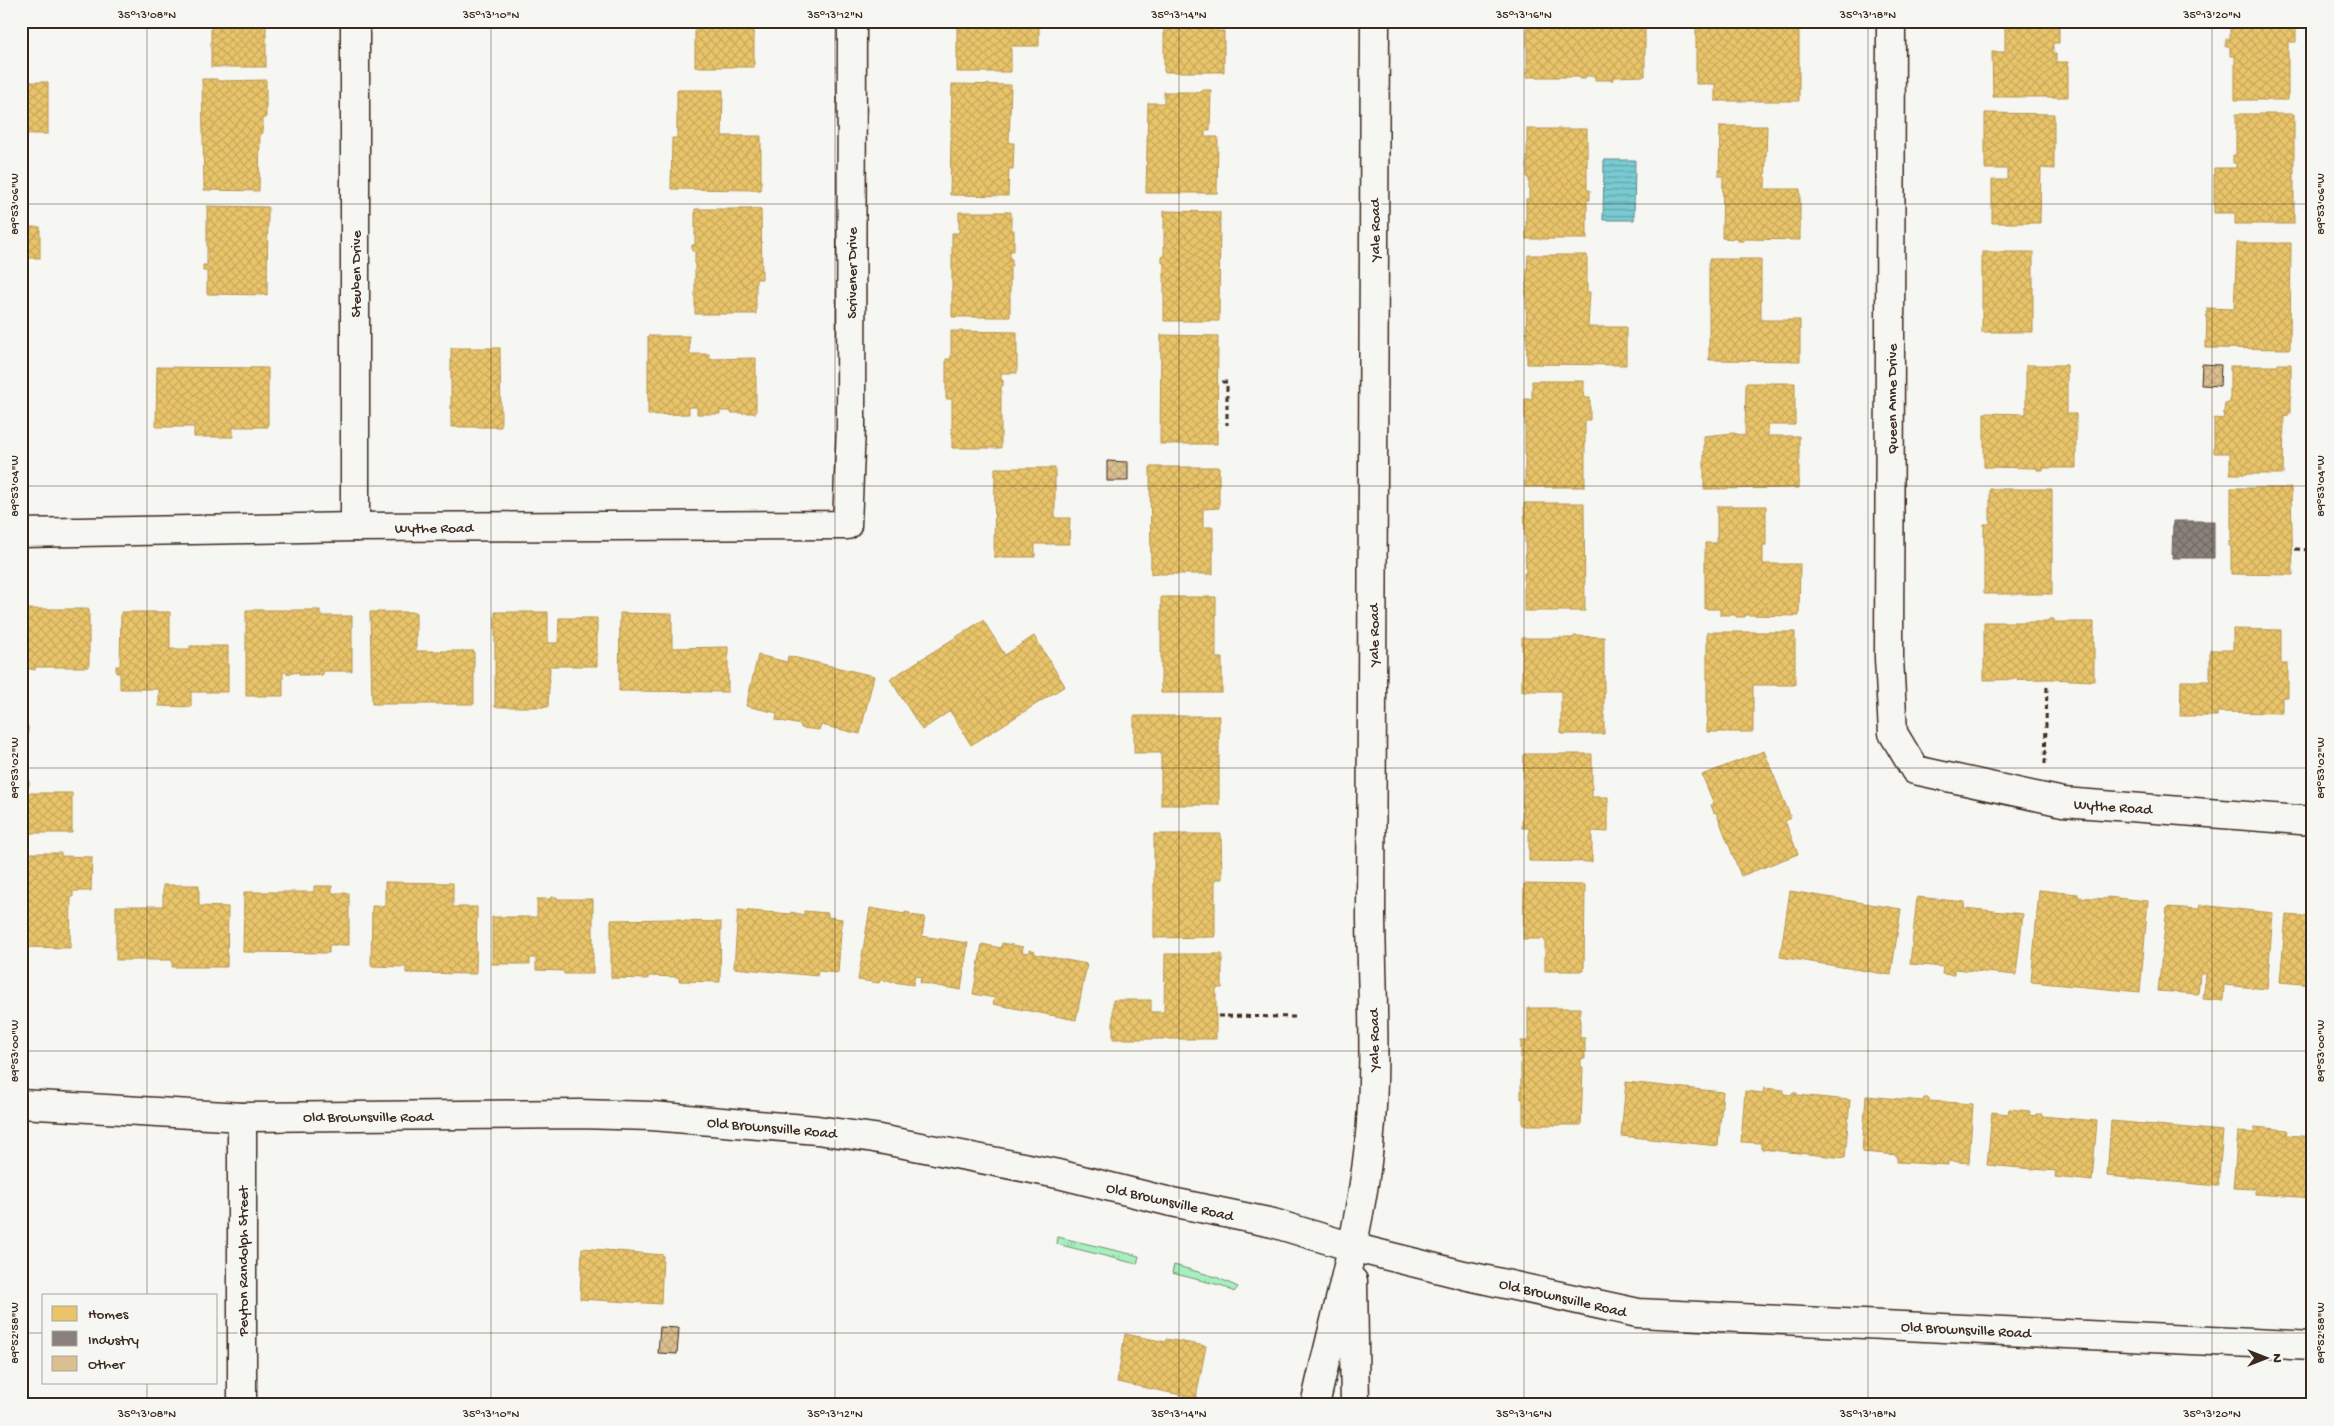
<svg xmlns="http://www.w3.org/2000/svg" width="2334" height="1426" viewBox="0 0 2334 1426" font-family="'Gochi Hand',sans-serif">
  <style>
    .grass { fill: url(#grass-tufts); stroke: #708d6e }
    .water { fill: url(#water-rules); stroke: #608a89 }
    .homes { fill: url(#homes-cross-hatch); stroke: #b59653 }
    .industry { fill: url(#industry-cross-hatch); stroke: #726760 }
    .building { fill: url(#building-cross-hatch); stroke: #3b2a1e }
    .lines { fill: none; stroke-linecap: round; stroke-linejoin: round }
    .street-casing { stroke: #3b2a1e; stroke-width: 31 }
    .secondary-casing { stroke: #3b2a1e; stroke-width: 31 }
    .path { stroke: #3b2a1e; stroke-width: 3; stroke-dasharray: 5 4; stroke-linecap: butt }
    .street { stroke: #f6f6f2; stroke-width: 28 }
    .secondary { stroke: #f6f6f2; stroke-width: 28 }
    .ticks { fill: none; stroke: #3b2a1e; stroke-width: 1; stroke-opacity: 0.45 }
    .labels { text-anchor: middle; stroke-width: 5; stroke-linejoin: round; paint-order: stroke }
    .street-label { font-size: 15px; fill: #3b2a1e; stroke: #f6f6f2 }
    .neatline { fill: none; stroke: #3b2a1e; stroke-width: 2 }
    .ticks-label { font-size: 12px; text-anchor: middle; fill: #3b2a1e }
  </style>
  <defs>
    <pattern id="grass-tufts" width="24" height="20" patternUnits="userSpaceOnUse" patternTransform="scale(1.25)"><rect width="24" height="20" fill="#a6f0bf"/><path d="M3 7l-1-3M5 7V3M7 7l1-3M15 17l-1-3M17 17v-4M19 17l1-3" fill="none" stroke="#90cea4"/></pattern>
    <pattern id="water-rules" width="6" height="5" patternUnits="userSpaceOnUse" patternTransform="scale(1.25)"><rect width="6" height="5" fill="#79cad1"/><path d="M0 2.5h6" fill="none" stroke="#64a4a9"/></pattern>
    <pattern id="homes-cross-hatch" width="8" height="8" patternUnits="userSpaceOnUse" patternTransform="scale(1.25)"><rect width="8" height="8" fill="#e9c46a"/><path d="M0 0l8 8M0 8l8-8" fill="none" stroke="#c9a95b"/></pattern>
    <pattern id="industry-cross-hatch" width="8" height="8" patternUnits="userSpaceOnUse" patternTransform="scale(1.25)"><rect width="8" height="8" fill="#8a817c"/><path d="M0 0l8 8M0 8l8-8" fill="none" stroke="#726a65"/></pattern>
    <pattern id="building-cross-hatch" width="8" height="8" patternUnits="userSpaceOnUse" patternTransform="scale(1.25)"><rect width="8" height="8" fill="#dcbf90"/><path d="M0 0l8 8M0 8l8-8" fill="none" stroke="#bea47c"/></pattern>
  </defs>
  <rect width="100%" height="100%" fill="#f6f6f2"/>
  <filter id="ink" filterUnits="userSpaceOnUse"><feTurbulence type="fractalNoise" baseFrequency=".02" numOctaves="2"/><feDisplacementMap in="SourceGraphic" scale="10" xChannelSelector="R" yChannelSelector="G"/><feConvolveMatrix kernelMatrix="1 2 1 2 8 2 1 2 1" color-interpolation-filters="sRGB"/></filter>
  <g filter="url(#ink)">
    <g class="grass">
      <path d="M1058,1237L1139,1256L1137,1264L1057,1244Z"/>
      <path d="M1174,1265L1216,1277L1238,1287L1234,1292L1223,1286L1172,1273Z"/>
    </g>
    <path class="water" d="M1604,160H1635L1634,220H1603Z"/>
    <g class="homes">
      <path d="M21,21H29V27H23V69H21Z"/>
      <rect x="211" y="21" width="55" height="46"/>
      <rect x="695" y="21" width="59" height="46"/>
      <path d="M957,21H1039V46H1011V72H957Z"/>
      <path d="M1164,21H1217V31H1224V72H1164Z"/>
      <path d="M1527,21H1612V25H1645V76L1613,77V80H1595V76H1585V79H1579V77H1527Z"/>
      <path d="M1696,21H1799V101H1715V84H1696Z"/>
      <path d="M2005,21H2053V24H2059V43H2053V54H2056V62H2068V97H1993L1992,52H2005Z"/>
      <path d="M2234,21H2296V42H2288V100H2235V56H2230V47H2226V39H2230V29H2234Z"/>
      <path d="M202,79H217V81L266,80V118H263V133H260L259,191L204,190Z"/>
      <path d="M21,82H48V134H22V143H24L22,191H21Z"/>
      <path d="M952,84L1011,85L1009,143H1014L1013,169H1009L1008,196L950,195Z"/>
      <path d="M677,90H723L722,136H761V190L671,189L672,138H677Z"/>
      <path d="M1201,90H1211L1210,130H1205V137H1218L1217,193H1146L1148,103H1164V92H1201Z"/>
      <path d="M1985,113L2054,114V169L2041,168L2040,223H1992V180H2007V169H1985Z"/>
      <path d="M2236,114H2294V224H2235V213H2214V168H2236V163H2233V155H2236Z"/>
      <path d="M1720,126H1767L1765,189H1800V240L1744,239V241H1738V239L1722,238L1723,176H1719Z"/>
      <path d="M1527,129H1587V190H1590V200H1587V239H1526V199H1529V178H1527Z"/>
      <path d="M207,206L268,207L267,295L207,294V271H203V265H207Z"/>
      <path d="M695,209H761L762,279H756V314H695V251H692V245H695Z"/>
      <path d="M1164,211L1220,212L1219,321H1164V263H1162V257H1164Z"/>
      <path d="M959,212H1011V230H1014V251H1010V259H1012V266H1010V317H952V233H959Z"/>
      <rect x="21" y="227" width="19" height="31"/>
      <path d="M2237,243H2291L2290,349L2206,348L2207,308L2234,309Z"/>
      <rect x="1982" y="252" width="51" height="80"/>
      <path d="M1528,255H1587V292H1590L1588,327H1626V365L1527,364L1526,292Z"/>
      <path d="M1709,259H1761V320H1800V361L1709,360Z"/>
      <path d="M951,331L1017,332V373H1001V380H1003V386H1001V448H952V399H946V359H951Z"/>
      <path d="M1161,335L1218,336L1217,444H1160Z"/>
      <path d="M648,336H689L690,354H709V359L756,358V413H731V411H720V414H697V407H689V414L648,415Z"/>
      <path d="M451,348H500L501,427H451Z"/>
      <path d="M2278,364H2291V413H2288V416H2284L2283,474H2230V453H2214V418L2223,419L2225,403H2230V366H2278Z"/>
      <path d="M2026,365H2067V414H2076V468H2043V470H2037V468L1984,467V413L2026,414Z"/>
      <path d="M157,367L268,368V427H233V437H194V427H156Z"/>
      <path d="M1532,381H1584V398H1590V420H1585V487H1525V399H1532Z"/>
      <path d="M1746,383H1795V425H1768V436H1799V488L1704,489V436L1733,433L1745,436Z"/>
      <path d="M1150,467H1219V508L1203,509V527H1213V574H1151Z"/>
      <path d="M995,468H1055V518H1070L1069,544H1035V557H994Z"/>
      <path d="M2231,488H2291L2293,575L2231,574V546H2229V541H2231Z"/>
      <path d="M1990,489H2052V594H1984V524H1990Z"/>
      <path d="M1524,503H1584L1585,611H1524V573H1526Z"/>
      <path d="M1717,506H1766V545H1763V564H1800L1799,616L1745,615V617H1736V615H1720V609H1705V543H1717Z"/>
      <path d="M1161,597H1216V658H1222V693H1161Z"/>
      <path d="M21,609H89V667H35V670L21,667Z"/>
      <path d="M246,610H320V616H352V671H323V675H299V672L287,674V672H283V696H246Z"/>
      <path d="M121,612H170V649H190V646H228V692H191V707L159,706V689H120V673H116V666H120Z"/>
      <path d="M370,612H416V651H474V704H372Z"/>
      <path d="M495,612H548V643H558L559,618H597V666H548L550,668L548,707H495Z"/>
      <path d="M620,613L672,614V648L728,647V692L619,691Z"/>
      <path d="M2049,619H2054V622H2094V681L2051,679L1984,680V622H2048Z"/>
      <path d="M983,620L1005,655L1034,636L1065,686L971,745L950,711L922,730L890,679Z"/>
      <path d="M2233,629L2281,630V664H2288V697H2282V713L2217,712V716H2180L2181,681H2210V650H2233Z"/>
      <path d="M1707,632H1795V685H1753V732H1707Z"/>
      <path d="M1574,636L1604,637V734H1561V691H1522V638H1574Z"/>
      <path d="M758,655L787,662L788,656L874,676L860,734L821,725L819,730L801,728V725L776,720L777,713L746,706Z"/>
      <path d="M1134,716H1219V805H1161V753H1134Z"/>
      <path d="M21,726H28L27,781H29V786H27V793H72V833H21Z"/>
      <path d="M1764,751L1791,818L1785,821L1798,854L1741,876L1716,812L1714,813L1711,805L1714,804L1702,775Z"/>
      <path d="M1524,754H1592V797H1608V832L1592,831V862L1529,861V828H1522Z"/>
      <path d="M1154,834H1221L1222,879H1215V937L1154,938Z"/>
      <path d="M21,853H61V856L92,857L91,891H73V897H71L70,948L21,947Z"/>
      <path d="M385,882L453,883V907H477L476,974L406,973V967L371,966L372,906H385Z"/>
      <path d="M1524,884L1585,885L1584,971H1545V939H1523Z"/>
      <path d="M163,885H199V906L228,907L227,967H172V960H116V906H163Z"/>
      <path d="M314,886H332V893H349V945H329V953L243,952L244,892H314Z"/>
      <path d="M2039,890L2078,894V897L2107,899V897L2148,901L2140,992L2031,982Z"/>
      <path d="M1790,891L1901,909L1891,975L1780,957Z"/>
      <path d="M551,897H557V899H593V974H564V971L536,970V958H530V964H492V917H537V899H551Z"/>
      <path d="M1917,897L1965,902L1964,908L2023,914L2016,975L1954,969V975L1942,974L1943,967L1910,964Z"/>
      <path d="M2200,905L2273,913L2267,989L2224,985L2223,1001L2203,999L2206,974H2200L2198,994L2158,991L2167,907L2199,909Z"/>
      <path d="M870,908L905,914V912L910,913V915L925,917L922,936L968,943L961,990L920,983L921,977L915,976L913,985L880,980L879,983L858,980Z"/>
      <path d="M738,910L791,914V912L804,915V911L828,913V917L842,919L838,973L818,971L817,976L734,968Z"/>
      <path d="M2286,915L2313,917V985L2280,982Z"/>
      <path d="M674,919H680V921L721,922L720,982L679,981V977L648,976V979L611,978V920Z"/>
      <path d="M1002,943L1023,947L1022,952L1029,953V950L1035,952V954L1087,964L1076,1020L993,1004L995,998L973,994L982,944L1001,948Z"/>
      <path d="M1165,954H1222V988H1216V1039H1113V1000H1151V1012H1164Z"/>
      <path d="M1528,1008H1580V1038H1585V1059H1581V1067H1583L1581,1125H1523V1099H1521V1041H1528Z"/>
      <path d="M1626,1082L1723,1092L1718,1146L1621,1136Z"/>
      <path d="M1764,1088L1784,1090V1094L1791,1095L1792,1093H1797V1095L1850,1100L1845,1158L1761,1149V1143L1741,1142L1745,1091L1763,1093Z"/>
      <path d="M1866,1096L1923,1101L1924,1098H1929V1101L1973,1104L1969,1163L1948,1161V1165L1897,1162V1155L1862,1152Z"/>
      <path d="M2009,1109L2030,1111L2029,1115L2036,1116V1114H2042V1116L2097,1121L2092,1181L2055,1177L2056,1171L1987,1165L1992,1112L2008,1114Z"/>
      <path d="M2111,1121L2223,1131L2218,1186L2107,1176Z"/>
      <path d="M2255,1127L2288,1130L2287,1135L2313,1137V1198L2255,1194V1189L2233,1188L2238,1132L2255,1133Z"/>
      <path d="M582,1248L663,1255L661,1304L580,1299Z"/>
      <path d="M1125,1334L1166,1342V1339L1206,1346L1196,1398L1117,1382Z"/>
    </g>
    <path class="industry" d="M2173,521H2214V558H2172Z"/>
    <g class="building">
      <path d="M2202,364L2221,365L2220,386L2201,385Z"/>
      <path d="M1107,461L1128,462V481H1107Z"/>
      <path d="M660,1327L679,1328L677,1354L658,1353Z"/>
    </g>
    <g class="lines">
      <g class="street-casing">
        <g id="street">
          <path d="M355,21V527"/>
          <path d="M1891,21L1889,658L1893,733L1915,770L2063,802L2313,821"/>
          <path d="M21,533L355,527L847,525L851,427L852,21"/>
          <path d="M242,1117V1405"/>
        </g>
      </g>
      <g class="secondary-casing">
        <g id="secondary">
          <path d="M21,1104L242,1117L579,1114L652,1116L817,1130L874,1138L1058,1174L1167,1201L1273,1223L1352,1247L1464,1275L1638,1313L2313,1346"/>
          <path d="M1353,1281L1355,1405"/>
          <path d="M1315,1405C1334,1319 1360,1233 1369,1145C1377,1069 1372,993 1371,917L1375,21"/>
        </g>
      </g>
      <g class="path">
        <path d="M1222,382H1227V425"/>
        <path d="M2295,549L2313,550"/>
        <path d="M2045,764L2047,685"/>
        <path d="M1218,1016L1297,1017"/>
      </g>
      <use href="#street" class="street"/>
      <use href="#secondary" class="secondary"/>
    </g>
  </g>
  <path class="ticks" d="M147,21V1295M491,21V1405M835,21V1405M1179,21V1405M1524,21V1405M1868,21V1405M2212,21V1405M21,204H2313M21,486H2313M21,768H2313M21,1051H2313M21,1333H44M216,1333H2313M147,1382V1405"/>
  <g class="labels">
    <g class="street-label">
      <text transform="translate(1374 230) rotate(-90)" y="5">Yale Road</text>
      <text transform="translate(851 273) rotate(-90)" y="5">Scrivener Drive</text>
      <text transform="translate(355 274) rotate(-90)" y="5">Steuben Drive</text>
      <text transform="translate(1891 399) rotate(-90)" y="5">Queen Anne Drive</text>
      <text x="434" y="532">Wythe Road</text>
      <text transform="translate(1373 635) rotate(-90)" y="5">Yale Road</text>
      <text transform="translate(2113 806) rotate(4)" y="5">Wythe Road</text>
      <text transform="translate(1373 1040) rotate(-90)" y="5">Yale Road</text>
      <text x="368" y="1121">Old Brownsville Road</text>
      <text transform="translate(772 1127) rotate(5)" y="5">Old Brownsville Road</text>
      <text transform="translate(1170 1201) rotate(13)" y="5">Old Brownsville Road</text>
      <text transform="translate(242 1261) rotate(-90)" y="5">Peyton Randolph Street</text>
      <text transform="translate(1563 1297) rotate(13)" y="5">Old Brownsville Road</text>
      <text transform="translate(1966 1329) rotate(3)" y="5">Old Brownsville Road</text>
    </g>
  </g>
  <rect width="2334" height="1426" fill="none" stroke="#f6f6f2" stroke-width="55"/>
  <rect x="42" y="1294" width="175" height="90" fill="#f6f6f2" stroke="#aba49d"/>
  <rect x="52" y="1306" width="25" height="15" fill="#e9c46a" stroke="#aba49d"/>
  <text x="88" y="1318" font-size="15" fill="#3b2a1e">Homes</text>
  <rect x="52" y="1331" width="25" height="15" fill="#8a817c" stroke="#aba49d"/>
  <text x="88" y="1344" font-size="15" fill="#3b2a1e">Industry</text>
  <rect x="52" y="1356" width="25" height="15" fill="#dcbf90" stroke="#aba49d"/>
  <text x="88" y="1368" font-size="15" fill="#3b2a1e">Other</text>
  <g transform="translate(2266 1358) rotate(90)" stroke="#f6f6f2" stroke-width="4" paint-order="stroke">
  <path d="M0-4L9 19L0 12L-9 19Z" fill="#3b2a1e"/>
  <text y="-8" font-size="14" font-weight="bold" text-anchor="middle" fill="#3b2a1e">N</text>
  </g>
  <rect x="28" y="28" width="2278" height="1370" class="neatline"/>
  <g class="ticks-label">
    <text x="147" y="18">35°13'08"N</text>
    <text x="491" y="18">35°13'10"N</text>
    <text x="835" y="18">35°13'12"N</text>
    <text x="1179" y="18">35°13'14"N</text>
    <text x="1524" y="18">35°13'16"N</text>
    <text x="1868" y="18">35°13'18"N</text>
    <text x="2212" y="18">35°13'20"N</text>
    <text transform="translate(2320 204) rotate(-90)" y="4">89°53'06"W</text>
    <text transform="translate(14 204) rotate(-90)" y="4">89°53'06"W</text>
    <text transform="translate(2320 486) rotate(-90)" y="4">89°53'04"W</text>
    <text transform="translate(14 486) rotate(-90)" y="4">89°53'04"W</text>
    <text transform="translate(2320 768) rotate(-90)" y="4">89°53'02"W</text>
    <text transform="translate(14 768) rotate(-90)" y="4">89°53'02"W</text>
    <text transform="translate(2320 1051) rotate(-90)" y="4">89°53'00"W</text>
    <text transform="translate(14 1051) rotate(-90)" y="4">89°53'00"W</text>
    <text transform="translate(14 1333) rotate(-90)" y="4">89°52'58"W</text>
    <text transform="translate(2320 1333) rotate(-90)" y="4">89°52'58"W</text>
    <text x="147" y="1417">35°13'08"N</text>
    <text x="491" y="1417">35°13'10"N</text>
    <text x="835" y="1417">35°13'12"N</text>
    <text x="1179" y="1417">35°13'14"N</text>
    <text x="1524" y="1417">35°13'16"N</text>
    <text x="1868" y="1417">35°13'18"N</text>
    <text x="2212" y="1417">35°13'20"N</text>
  </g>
</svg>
